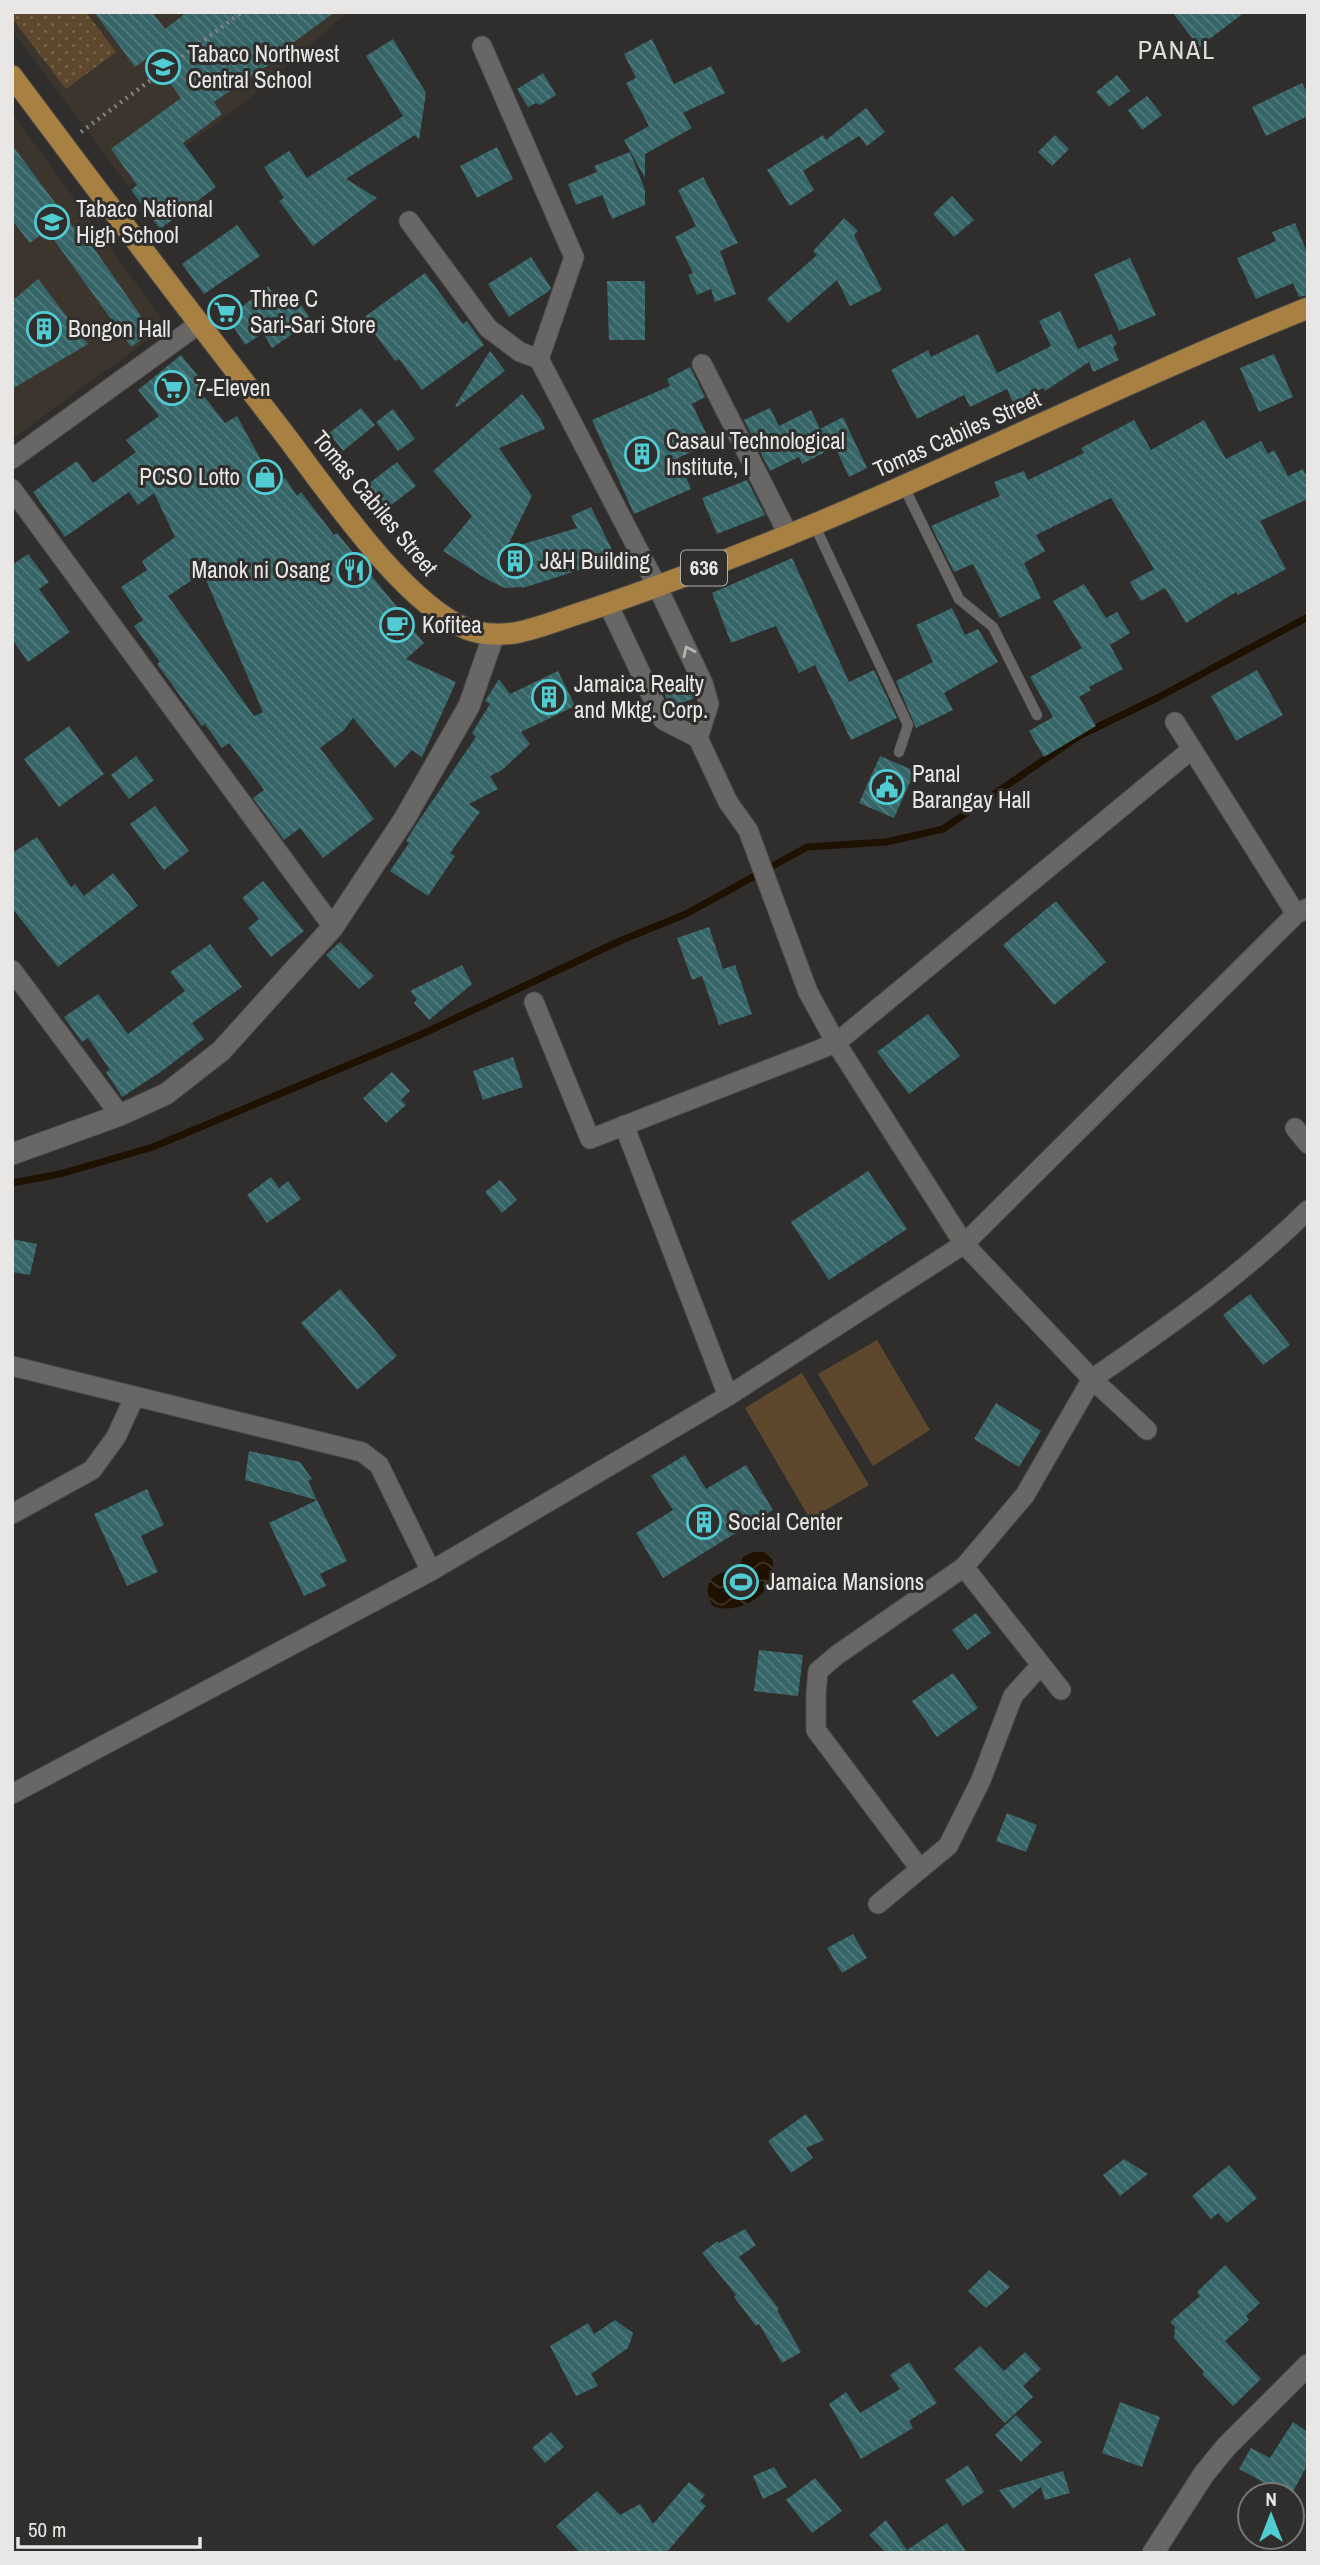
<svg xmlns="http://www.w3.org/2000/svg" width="1320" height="2565" viewBox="0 0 1320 2565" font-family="'Archivo Narrow',sans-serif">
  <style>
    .built { fill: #3b352e }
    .grass { fill: url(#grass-dots) }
    .pitch { fill: #5d482d }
    .water { fill: url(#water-waves) }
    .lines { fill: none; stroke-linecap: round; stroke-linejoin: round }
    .stream { stroke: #1f1100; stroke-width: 7 }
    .building { fill: url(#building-back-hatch); fill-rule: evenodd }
    .lane-casing { stroke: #4e4c4b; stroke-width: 11 }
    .street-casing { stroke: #4e4c4b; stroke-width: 21 }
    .secondary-casing { stroke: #4e4c4b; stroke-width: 23 }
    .primary-casing { stroke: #4e4c4b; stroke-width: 23 }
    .path { stroke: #858483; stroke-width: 4.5; stroke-dasharray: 2 5; stroke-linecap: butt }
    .lane { stroke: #686765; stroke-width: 10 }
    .street { stroke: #686765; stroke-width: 19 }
    .secondary { stroke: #686765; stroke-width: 21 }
    .primary { stroke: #a88042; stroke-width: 21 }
    .oneway { stroke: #b5b4b2 }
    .labels { text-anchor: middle; stroke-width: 6; stroke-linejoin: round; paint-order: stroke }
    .shield { fill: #2f2e2c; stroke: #b0b0ae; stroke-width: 2 }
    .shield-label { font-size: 21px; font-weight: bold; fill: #e8e7e6 }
    .poi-label { font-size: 23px; fill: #e8e7e6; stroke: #2f2e2c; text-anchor: start }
    .street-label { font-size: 23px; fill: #e8e7e6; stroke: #2f2e2c }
    .quarter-label { font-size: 26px; letter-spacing: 2px; fill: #e0dedb; stroke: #2f2e2c }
  </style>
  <defs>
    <pattern id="grass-dots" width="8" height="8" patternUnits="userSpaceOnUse" patternTransform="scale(1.75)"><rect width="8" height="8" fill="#5d482d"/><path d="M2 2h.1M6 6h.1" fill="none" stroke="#74624b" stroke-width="1.8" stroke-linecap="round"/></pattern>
    <pattern id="water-waves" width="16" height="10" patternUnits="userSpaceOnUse" patternTransform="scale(1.75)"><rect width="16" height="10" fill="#1f1100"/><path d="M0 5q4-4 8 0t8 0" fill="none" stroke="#403425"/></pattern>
    <pattern id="building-back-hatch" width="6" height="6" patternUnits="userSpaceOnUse" patternTransform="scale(1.75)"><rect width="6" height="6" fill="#366568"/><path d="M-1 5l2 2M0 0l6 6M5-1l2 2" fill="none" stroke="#537b7e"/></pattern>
  </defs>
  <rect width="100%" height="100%" fill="#2f2e2c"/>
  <g class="built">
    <path d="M12,12H348L243,104L129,187L12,30Z"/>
    <path d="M12,113L167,326L12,439Z"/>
  </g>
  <path class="grass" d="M12,12H86L116,52L66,89L12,18Z"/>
  <g class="pitch">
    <path d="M877,1340L930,1430L873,1466L818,1374Z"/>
    <path d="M802,1373L869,1485L810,1519L745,1408Z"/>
  </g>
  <path class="water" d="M752,1552H764L772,1559C781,1590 741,1617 713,1606C705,1593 705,1578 722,1573C727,1571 734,1573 739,1568C739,1568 742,1558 743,1557Z"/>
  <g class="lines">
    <path class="stream" d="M12,1183L60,1174L153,1147L420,1035L622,940L686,914L807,847L886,842L943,829L1079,736L1157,698L1308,617"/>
  </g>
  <g class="building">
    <path d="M94,12H152L165,29L187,12H335L275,56L277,59L214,102L222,114L183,143L216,187L160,229L131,190L137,185L111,149L181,98L150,56L135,67Z"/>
    <path d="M1172,12H1245L1199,47Z"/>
    <path d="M393,39L426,93L419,140L415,135L346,179L377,198L313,246L279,201L284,198L264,167L289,151L307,178L403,116L366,56Z"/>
    <path d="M652,39L674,84L711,66L725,93L683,113L692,128L645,154V178L624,140L649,126L626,83L636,78L624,54Z"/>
    <path d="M543,73L556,95L540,105L536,103L528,107L517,89Z"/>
    <path d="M1117,75L1130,91L1109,107L1096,92Z"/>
    <path d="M1302,83L1308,94V116L1266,136L1252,107Z"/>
    <path d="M1147,96L1162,115L1142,130L1128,110Z"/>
    <path d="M866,108L885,132L867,146L859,136L803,171L814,190L790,206L767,170L823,135L826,140Z"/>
    <path d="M1055,135L1069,149L1052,166L1038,152Z"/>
    <path d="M12,145L73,227L77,224L152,332L131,347L47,230L30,243L12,220Z"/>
    <path d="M497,147L513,179L477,198L460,166Z"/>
    <path d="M630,152L645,190V205L612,219L602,195L576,205L568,184L597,172L594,166Z"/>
    <path d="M703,177L738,243L720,251L736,294L715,302L711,289L697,295L688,275L693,273L675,237L696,226L678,190Z"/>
    <path d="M952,196L974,220L954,237L933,214Z"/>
    <path d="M844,218L858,231L854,235L882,290L850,306L837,280L788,323L767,299L817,255L813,251Z"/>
    <path d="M1295,223L1308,255V295L1299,297L1293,283L1256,299L1237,258L1276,241L1272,232Z"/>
    <path d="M237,225L260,256L204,294L182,264Z"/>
    <path d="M531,257L551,288L549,291L509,317L488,284Z"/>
    <path d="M1130,258L1156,315L1119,331L1094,274Z"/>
    <path d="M425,273L463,324L467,321L484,345L422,390L399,359L395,361L363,318Z"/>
    <path d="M38,279L88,344L12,389V301Z"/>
    <path d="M607,281H645V340H609Z"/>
    <path d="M268,286L279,302L293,293L312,321L272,348L263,333L245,345L228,318Z"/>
    <path d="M1060,311L1078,349L1111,334L1117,344L1113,347L1119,360L1093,372L1089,362L1045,391L1043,388L1013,403L1007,389L970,407L964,395L917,419L891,370L928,350L931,357L978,334L997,373L1051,346L1039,321Z"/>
    <path d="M490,351L505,371L457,407L455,406Z"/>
    <path d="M1274,354L1293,397L1259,412L1240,368Z"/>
    <path d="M181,355L206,386L200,391L225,423L237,416L274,484L285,478L297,496L301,492L334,535L337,533L397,607L395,609L424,643L406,659L456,682L422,757L412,750L395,768L353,718L344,730L320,748L374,819L323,858L300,828L284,840L253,798L264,790L229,743L222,748L205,724L202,726L157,664L160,662L134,626L143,620L121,587L147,570L142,561L175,537L154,493L138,505L129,492L65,537L33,492L77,461L93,483L136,452L126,440L159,416L138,390ZM203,573L263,712L254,716L168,596Z"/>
    <path d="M690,367L705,397L692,404L711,443L678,458L691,489L634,514L592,420L670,386L667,379Z"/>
    <path d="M522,394L541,419L545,429L499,448L532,496L506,549L577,528L571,516L591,507L615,556L595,565L526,587L505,588L488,580L443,551L472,516L433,471Z"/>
    <path d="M361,408L375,425L343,451L329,433Z"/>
    <path d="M770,408L779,426L811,410L820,429L843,417L867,468L849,477L835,447L802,464L799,457L770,471L744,420Z"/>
    <path d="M393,409L415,439L398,451L376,422Z"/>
    <path d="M1134,420L1151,450L1204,420L1226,459L1261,441L1268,454L1274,450L1288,476L1303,469L1308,480V499L1260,521L1286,569L1238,595L1236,592L1186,623L1165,588L1141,601L1130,582L1154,569L1111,498L1036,535L1045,551L1024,563L1041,598L1000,618L973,564L954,572L931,526L1000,496L994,482L1024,471L1028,480L1084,453L1081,448Z"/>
    <path d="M397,462L416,486L381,513L363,488Z"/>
    <path d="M747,480L765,515L717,534L702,498Z"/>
    <path d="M28,554L49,582L39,589L70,632L28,662L12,639V565Z"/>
    <path d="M792,558L849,682L874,670L897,718L851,740L815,665L799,673L776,626L731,643L712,593Z"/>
    <path d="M1084,584L1106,618L1117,612L1130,633L1110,645L1123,669L1089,687L1091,690L1079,697L1096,726L1044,757L1029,731L1053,717L1030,677L1082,648L1053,601Z"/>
    <path d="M952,608L965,635L978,629L998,662L944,693L953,710L916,728L896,681L933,662L916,625Z"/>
    <path d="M1257,670L1283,715L1236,741L1211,696Z"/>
    <path d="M558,671L575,706L521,732L530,744L502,770L490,776L498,789L469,804L480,812L450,853L455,856L428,896L390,871L409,843L406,841L416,825L476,737L472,733L490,704L485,701L499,679L510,694Z"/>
    <path d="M685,675L695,698L671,707L660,685Z"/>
    <path d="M69,726L104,774L59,807L24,759Z"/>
    <path d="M136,756L154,780L129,799L111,775Z"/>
    <path d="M880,756L915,771L894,818L859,803Z"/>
    <path d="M155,806L189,851L164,870L130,824Z"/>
    <path d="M37,837L71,887L75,884L84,896L113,873L138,906L58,967L12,908V853Z"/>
    <path d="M263,881L304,931L271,957L248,928L259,919L242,898Z"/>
    <path d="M1056,901L1106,962L1054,1005L1003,945Z"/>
    <path d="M709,927L723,969L735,965L752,1014L719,1025L702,976L692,980L677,938Z"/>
    <path d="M340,942L374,976L359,989L326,955Z"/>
    <path d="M210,944L242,987L192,1023L204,1039L162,1071L122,1097L106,1072L110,1070L88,1038L82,1042L64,1017L98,994L128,1034L185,991L170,972Z"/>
    <path d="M462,965L472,984L429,1020L414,1003L417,999L410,991Z"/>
    <path d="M928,1014L960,1056L909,1094L877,1052Z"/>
    <path d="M513,1057L523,1087L483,1100L473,1071Z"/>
    <path d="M392,1072L410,1091L401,1100L406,1105L386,1123L363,1098Z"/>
    <path d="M868,1171L907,1229L829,1280L791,1222Z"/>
    <path d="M271,1177L279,1188L288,1181L301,1199L267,1223L247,1195Z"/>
    <path d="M500,1180L517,1200L502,1213L485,1192Z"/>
    <path d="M12,1239L37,1244L30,1275L12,1272Z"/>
    <path d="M340,1289L397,1356L357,1390L301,1323Z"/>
    <path d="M1250,1294L1290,1345L1263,1365L1223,1315Z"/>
    <path d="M996,1403L1041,1431L1019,1467L974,1439Z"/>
    <path d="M249,1451L300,1462L312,1479L308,1481L317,1500L245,1480Z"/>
    <path d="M685,1455L706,1489L746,1465L773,1510L663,1578L636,1533L673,1510L651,1476Z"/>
    <path d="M147,1489L164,1525L141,1536L158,1572L127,1586L94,1514Z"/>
    <path d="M317,1500L347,1561L320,1574L326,1586L304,1596L269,1523Z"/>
    <path d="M976,1613L991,1633L967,1650L952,1630Z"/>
    <path d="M759,1650L803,1655L798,1696L754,1691Z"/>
    <path d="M953,1673L978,1708L937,1737L912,1701Z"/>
    <path d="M1007,1813L1037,1825L1026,1852L996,1841Z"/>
    <path d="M853,1934L867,1958L842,1973L827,1948Z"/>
    <path d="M806,2114L824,2140L806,2148L813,2158L791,2173L768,2141Z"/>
    <path d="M1124,2159L1148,2174L1120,2196L1103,2175Z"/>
    <path d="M1229,2165L1257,2198L1227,2223L1218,2213L1211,2219L1192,2196Z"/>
    <path d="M745,2229L756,2245L739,2257L779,2309L777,2310L801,2352L782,2363L759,2324L756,2326L734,2297L736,2295L702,2253L717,2241L719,2243Z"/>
    <path d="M1225,2265L1260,2303L1246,2316L1249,2320L1225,2341L1261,2379L1233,2406L1202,2374L1204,2372L1174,2338L1175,2327L1170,2322L1200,2296L1197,2292Z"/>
    <path d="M989,2270L1010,2287L986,2308L968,2291Z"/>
    <path d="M615,2320L633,2333L628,2348L591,2374L598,2386L576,2396L550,2346L588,2323L594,2334Z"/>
    <path d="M980,2346L1004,2371L1025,2352L1041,2369L1023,2386L1033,2397L1005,2423L954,2369Z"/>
    <path d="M909,2362L937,2403L909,2421L913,2428L861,2459L829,2404L846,2392L860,2413L900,2389L890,2375Z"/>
    <path d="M1120,2402L1160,2417L1142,2467L1102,2453Z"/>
    <path d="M1016,2415L1042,2442L1021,2462L995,2435Z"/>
    <path d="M1293,2422L1308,2432V2464L1291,2495H1287L1239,2469L1251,2448L1270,2458Z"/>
    <path d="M551,2432L564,2447L545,2463L532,2448Z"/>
    <path d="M968,2465L984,2492L963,2506L945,2480Z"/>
    <path d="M774,2467L787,2487L763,2499L753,2476Z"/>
    <path d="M1063,2471L1070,2493L1045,2500L1041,2487L1013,2509L999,2490Z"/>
    <path d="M815,2478L842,2511L812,2533L786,2500Z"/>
    <path d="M689,2482L705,2495L700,2501L706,2506L666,2553H580L556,2526L597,2491L620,2515L640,2504L653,2524Z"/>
    <path d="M886,2520L907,2550L947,2523L967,2553H886L869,2535Z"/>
  </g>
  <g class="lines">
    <g class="lane-casing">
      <g id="lane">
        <path d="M904,487L959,599L993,627L1037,715"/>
        <path d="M814,524L908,725L899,752"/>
      </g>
    </g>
    <g class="street-casing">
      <g id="street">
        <path d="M482,46L574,257L539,359"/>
        <path d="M409,221L488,328L520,352L539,359L657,586L703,683L709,704L698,738"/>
        <path d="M702,364L789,536"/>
        <path d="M12,459L199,324"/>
        <path d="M12,489L333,927"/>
        <path d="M608,604L663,720L698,738L728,802L748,830L808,992L836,1043L964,1244L1092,1379C1169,1326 1241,1276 1308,1210"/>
        <path d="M1175,722L1296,914"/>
        <path d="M12,970L120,1115"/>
        <path d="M534,1002L590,1139L836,1043L1192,749"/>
        <path d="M624,1125L728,1396"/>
        <path d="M1295,1128L1308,1144"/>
        <path d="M12,1366L362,1452L379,1465L431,1571"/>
        <path d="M12,1514L92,1470L116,1437L134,1398"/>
        <path d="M1061,1690L964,1567L1025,1495L1092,1379L1147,1430"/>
        <path d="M12,1794L431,1571L728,1396L964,1244L1296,914L1308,908"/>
        <path d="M920,1869L816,1730V1693L818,1671L837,1655L964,1567"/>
        <path d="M878,1904L948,1846L981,1780L1013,1696L1041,1665"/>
      </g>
    </g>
    <g class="secondary-casing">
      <g id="secondary">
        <path d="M12,1154L120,1115L166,1094L221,1051L333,927L405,818L469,706L494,634"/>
        <path d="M1153,2553L1204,2474L1226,2447L1308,2365"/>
      </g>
    </g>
    <g class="primary-casing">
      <path id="primary" d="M12,76C100,194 189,311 279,427C323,484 402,603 467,629C482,635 499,635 515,633C536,629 557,621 577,614C627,598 675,580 723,561C921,485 1110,387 1308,308"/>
    </g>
    <path class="path" d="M81,132L242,12"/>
    <use href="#lane" class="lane"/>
    <use href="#street" class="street"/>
    <use href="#secondary" class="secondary"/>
    <use href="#primary" class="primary"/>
  </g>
  <defs><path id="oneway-chevron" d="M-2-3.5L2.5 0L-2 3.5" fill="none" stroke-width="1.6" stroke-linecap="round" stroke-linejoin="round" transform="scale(1.75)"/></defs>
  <use class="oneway" href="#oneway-chevron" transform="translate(688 651) rotate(-115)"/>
  <defs>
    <g id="school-ring" transform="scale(1.75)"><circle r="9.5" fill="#2f2e2c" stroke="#51ccd3" stroke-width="1.5"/><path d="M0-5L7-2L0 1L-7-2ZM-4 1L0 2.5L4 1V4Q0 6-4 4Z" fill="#51ccd3"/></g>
    <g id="supermarket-ring" transform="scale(1.75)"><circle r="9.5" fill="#2f2e2c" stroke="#51ccd3" stroke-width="1.5"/><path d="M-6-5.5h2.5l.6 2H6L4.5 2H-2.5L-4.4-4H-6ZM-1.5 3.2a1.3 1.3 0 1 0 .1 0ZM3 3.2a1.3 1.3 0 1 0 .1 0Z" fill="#51ccd3"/></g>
    <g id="building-ring" transform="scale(1.75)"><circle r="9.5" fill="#2f2e2c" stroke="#51ccd3" stroke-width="1.5"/><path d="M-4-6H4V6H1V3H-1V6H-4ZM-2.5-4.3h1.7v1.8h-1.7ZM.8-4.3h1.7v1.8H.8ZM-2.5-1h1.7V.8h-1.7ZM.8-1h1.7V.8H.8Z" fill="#51ccd3"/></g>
    <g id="shop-ring" transform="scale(1.75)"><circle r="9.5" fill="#2f2e2c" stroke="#51ccd3" stroke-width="1.5"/><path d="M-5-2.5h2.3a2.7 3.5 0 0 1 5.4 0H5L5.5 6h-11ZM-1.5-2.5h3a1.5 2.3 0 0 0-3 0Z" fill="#51ccd3"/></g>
    <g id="restaurant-ring" transform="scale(1.75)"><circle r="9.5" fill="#2f2e2c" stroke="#51ccd3" stroke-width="1.5"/><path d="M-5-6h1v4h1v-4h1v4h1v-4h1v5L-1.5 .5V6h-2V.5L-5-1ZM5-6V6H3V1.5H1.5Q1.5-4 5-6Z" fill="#51ccd3"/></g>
    <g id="cafe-ring" transform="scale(1.75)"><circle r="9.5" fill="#2f2e2c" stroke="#51ccd3" stroke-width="1.5"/><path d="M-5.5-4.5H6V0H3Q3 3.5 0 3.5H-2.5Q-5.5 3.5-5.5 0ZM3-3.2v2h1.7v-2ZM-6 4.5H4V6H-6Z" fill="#51ccd3"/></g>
    <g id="civic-ring" transform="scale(1.75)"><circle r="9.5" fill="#2f2e2c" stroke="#51ccd3" stroke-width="1.5"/><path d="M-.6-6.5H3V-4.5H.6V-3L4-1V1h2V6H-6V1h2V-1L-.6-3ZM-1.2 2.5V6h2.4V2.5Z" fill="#51ccd3"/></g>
    <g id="stadium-ring" transform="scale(1.75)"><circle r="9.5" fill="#2f2e2c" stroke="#51ccd3" stroke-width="1.5"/><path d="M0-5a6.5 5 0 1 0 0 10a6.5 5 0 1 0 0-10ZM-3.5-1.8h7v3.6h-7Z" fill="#51ccd3"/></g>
  </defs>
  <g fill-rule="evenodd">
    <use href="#school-ring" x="163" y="67"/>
    <use href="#school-ring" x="52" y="222"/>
    <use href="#supermarket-ring" x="225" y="312"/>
    <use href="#building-ring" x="44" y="329"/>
    <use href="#supermarket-ring" x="172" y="388"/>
    <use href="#building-ring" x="642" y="454"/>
    <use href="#shop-ring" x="265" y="477"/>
    <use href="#building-ring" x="515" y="561"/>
    <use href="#restaurant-ring" x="354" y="570"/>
    <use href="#cafe-ring" x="397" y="625"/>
    <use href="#building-ring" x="549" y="697"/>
    <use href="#civic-ring" x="887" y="787"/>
    <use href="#building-ring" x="704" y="1522"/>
    <use href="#stadium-ring" x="741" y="1582"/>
  </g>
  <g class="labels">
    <rect class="shield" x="681" y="550.5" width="46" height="35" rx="5"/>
    <g class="shield-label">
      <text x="704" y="575">636</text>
    </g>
    <g class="poi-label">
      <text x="188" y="62">Tabaco Northwest<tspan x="188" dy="26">Central School</tspan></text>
      <text x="76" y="217">Tabaco National<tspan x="76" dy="26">High School</tspan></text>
      <text x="250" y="307">Three C<tspan x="250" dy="26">Sari-Sari Store</tspan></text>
      <text x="68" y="337">Bongon Hall</text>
      <text x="196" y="396">7-Eleven</text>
      <text x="666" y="449">Casaul Technological<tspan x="666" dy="26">Institute, I</tspan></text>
      <text x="240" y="485" text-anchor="end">PCSO Lotto</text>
      <text x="540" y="569">J&amp;H Building</text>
      <text x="330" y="578" text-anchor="end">Manok ni Osang</text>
      <text x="422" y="633">Kofitea</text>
      <text x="574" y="692">Jamaica Realty<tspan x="574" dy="26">and Mktg. Corp.</tspan></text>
      <text x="912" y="782">Panal<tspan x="912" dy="26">Barangay Hall</tspan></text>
      <text x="728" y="1530">Social Center</text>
      <text x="766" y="1590">Jamaica Mansions</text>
    </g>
    <g class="street-label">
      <text transform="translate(957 434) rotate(-24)" y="8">Tomas Cabiles Street</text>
      <text transform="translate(375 503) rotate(50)" y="8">Tomas Cabiles Street</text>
    </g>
    <g class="quarter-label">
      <text x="1177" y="59">PANAL</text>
    </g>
  </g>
  <rect width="1320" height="2565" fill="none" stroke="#e8e7e6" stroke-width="28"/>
  <g transform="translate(1271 2516)"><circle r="33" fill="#2f2e2c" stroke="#797876" stroke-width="2"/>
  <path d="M0-5L12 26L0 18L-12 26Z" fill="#51ccd3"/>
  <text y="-10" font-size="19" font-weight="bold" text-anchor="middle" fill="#e8e7e6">N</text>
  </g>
  <path d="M18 2537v10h182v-10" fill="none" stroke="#e8e7e6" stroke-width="3.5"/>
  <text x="28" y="2537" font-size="21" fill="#e8e7e6" stroke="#2f2e2c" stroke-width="5" paint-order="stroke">50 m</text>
</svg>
